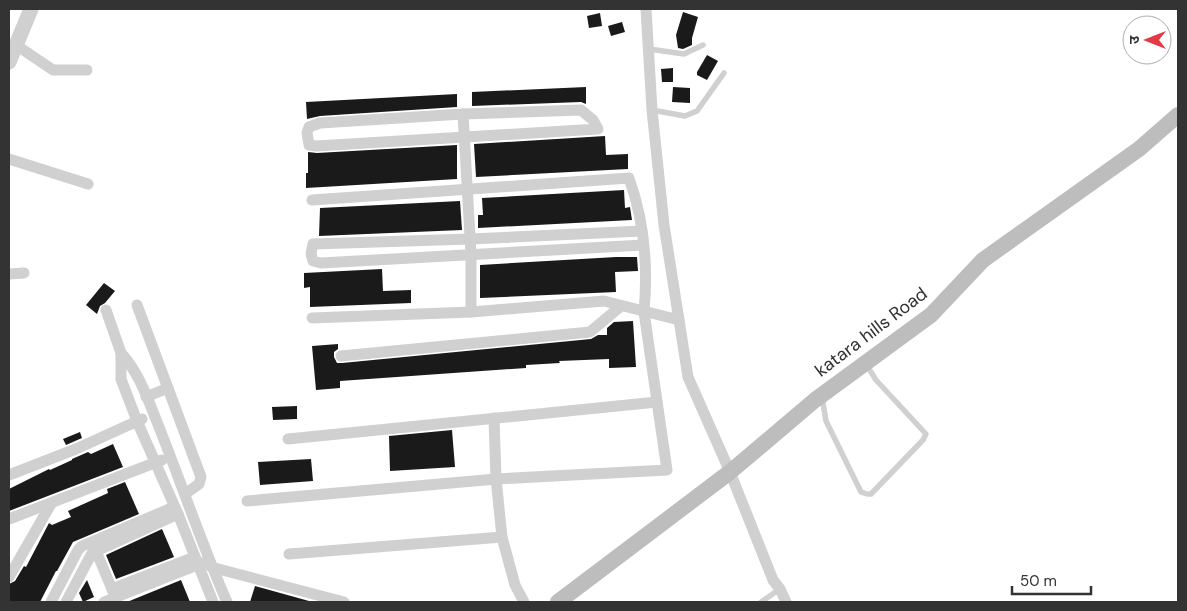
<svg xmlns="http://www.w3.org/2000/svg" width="1187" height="611" viewBox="0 0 1187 611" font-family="'DM Sans','Noto Sans Devanagari',sans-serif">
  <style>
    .building { fill: #1a1a1a }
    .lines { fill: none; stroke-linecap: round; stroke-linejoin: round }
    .service { stroke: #d0d0d0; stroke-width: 5.5 }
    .minor { stroke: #d0d0d0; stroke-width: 11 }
    .tertiary { stroke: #d0d0d0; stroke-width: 15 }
    .secondary { stroke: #bdbdbd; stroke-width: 16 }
    .labels { text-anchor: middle; stroke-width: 5; stroke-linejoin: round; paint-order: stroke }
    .street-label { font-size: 18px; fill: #333; stroke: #fff }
  </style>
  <rect width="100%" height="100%" fill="#fff"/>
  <g class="building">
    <path d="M683,12L698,17L692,38V45L683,49L678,48L676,35Z"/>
    <path d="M600,13L602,26L589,28L587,16Z"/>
    <path d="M622,22L625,32L611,36L608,26Z"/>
    <path d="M707,55L718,61L707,80L697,75V72Z"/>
    <path d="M673,68V82H662L661,69Z"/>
    <path d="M586,87V104L581,102L472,106V92Z"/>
    <path d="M673,87L690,88V103L672,102Z"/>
    <path d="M457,94V107L320,116L307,119L306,102Z"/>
    <path d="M605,136L606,155L628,154V169L476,177L474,144Z"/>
    <path d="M457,145V179L306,188V173H308V152L317,153Z"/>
    <path d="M624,190L625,208L630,207L632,220L478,228V215H483L482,198Z"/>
    <path d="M460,201L462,230L319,236L320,208Z"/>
    <path d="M616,257H637L638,271L615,272L616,292L480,298V265Z"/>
    <path d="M382,269L383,291L411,290V303L310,307V287L304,288V273Z"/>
    <path d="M104,283L115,291L105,303L100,306L97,314L86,305Z"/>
    <path d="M633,321L636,367L609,368V359L559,361L560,363L526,365V368L340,381V388L316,390L312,346L338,344V349L334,352V357L337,363H342L591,339L598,335H607V328L614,322Z"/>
    <path d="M297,406V419L273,420L272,407Z"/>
    <path d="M452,430L455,467L390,471L389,436Z"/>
    <path d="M80,432L82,438L66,445L63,439Z"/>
    <path d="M113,444L123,467L9,511V489L49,469L50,470L72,460V459L88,452L91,454Z"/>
    <path d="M311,459L313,481L260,485L258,462Z"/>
    <path d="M125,482L139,514L73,542L57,571H56L40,602H9V584L15,581L24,566L26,567L49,523L52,525L71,517L68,511L108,493L107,489Z"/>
    <path d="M162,529L174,557L116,579L106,555Z"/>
    <path d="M87,580L94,597L83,602L79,593Z"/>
    <path d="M181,580L190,602H127Z"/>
    <path d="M255,586L309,601V602H250Z"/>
  </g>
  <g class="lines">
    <g class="service">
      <path d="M649,49L684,54L703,45"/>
      <path d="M652,110L685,116L697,111L724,73"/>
      <path d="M822,397L826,421L861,492L867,494H871L923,440L926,434L876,380L866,364"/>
      <path d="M761,602L780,589"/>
    </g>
    <g class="minor">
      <path d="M646,9L652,110L664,225L688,377L730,472L773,580L780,589L786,602"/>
      <path d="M16,45L53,70H87"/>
      <path d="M581,110L593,120L598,129L317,146L309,145L307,133L309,127L320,123L463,114Z"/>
      <path d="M463,114L471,254V312"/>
      <path d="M9,159L88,184"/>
      <path d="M642,231L470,239L313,244L311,254L313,261L321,263L643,245"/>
      <path d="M9,274L24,273"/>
      <path d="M137,305L201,477L199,484L185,494"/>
      <path d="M106,310L121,353V379L137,421L178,514L213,602"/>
      <path d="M312,318L471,312L604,301L679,320"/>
      <path d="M121,353C140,374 148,400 159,427C182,485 202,545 227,602"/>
      <path d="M341,356L590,332L621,306"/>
      <path d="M146,397L168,388"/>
      <path d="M288,439L657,402"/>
      <path d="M9,475L76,449L142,419"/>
      <path d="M247,501L496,479L667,470L644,312C648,268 644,220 629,178L312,200"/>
      <path d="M9,519L162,460"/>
      <path d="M502,537L515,585L524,602"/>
      <path d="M96,551L114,594"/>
      <path d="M289,554L502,537L496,479L494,418"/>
      <path d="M211,567L344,602"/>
      <path d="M9,577L51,504"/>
      <path d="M112,589L195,557"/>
      <path d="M51,602L78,550L82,546L174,507"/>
      <path d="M66,602L92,553L178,514"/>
      <path d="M104,602L205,562"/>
    </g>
    <path class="tertiary" d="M9,62L31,9"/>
    <path class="secondary" d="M558,602L730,472L815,400L931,315L983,260L1139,149L1178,115"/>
  </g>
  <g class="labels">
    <g class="street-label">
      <text transform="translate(871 332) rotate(-37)" y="6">katara hills Road</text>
    </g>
  </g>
  <rect width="1187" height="611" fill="none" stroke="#333333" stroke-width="20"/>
  <g transform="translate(1147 40) rotate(270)"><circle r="24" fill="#ffffff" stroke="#adadad"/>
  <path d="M0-4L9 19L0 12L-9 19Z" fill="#e63946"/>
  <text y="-8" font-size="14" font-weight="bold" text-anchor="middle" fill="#333333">उ</text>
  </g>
  <path d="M1012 586v8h79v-8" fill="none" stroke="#333333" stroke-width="2.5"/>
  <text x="1020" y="586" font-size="15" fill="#333333" stroke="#ffffff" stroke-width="4" paint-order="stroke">50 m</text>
</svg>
